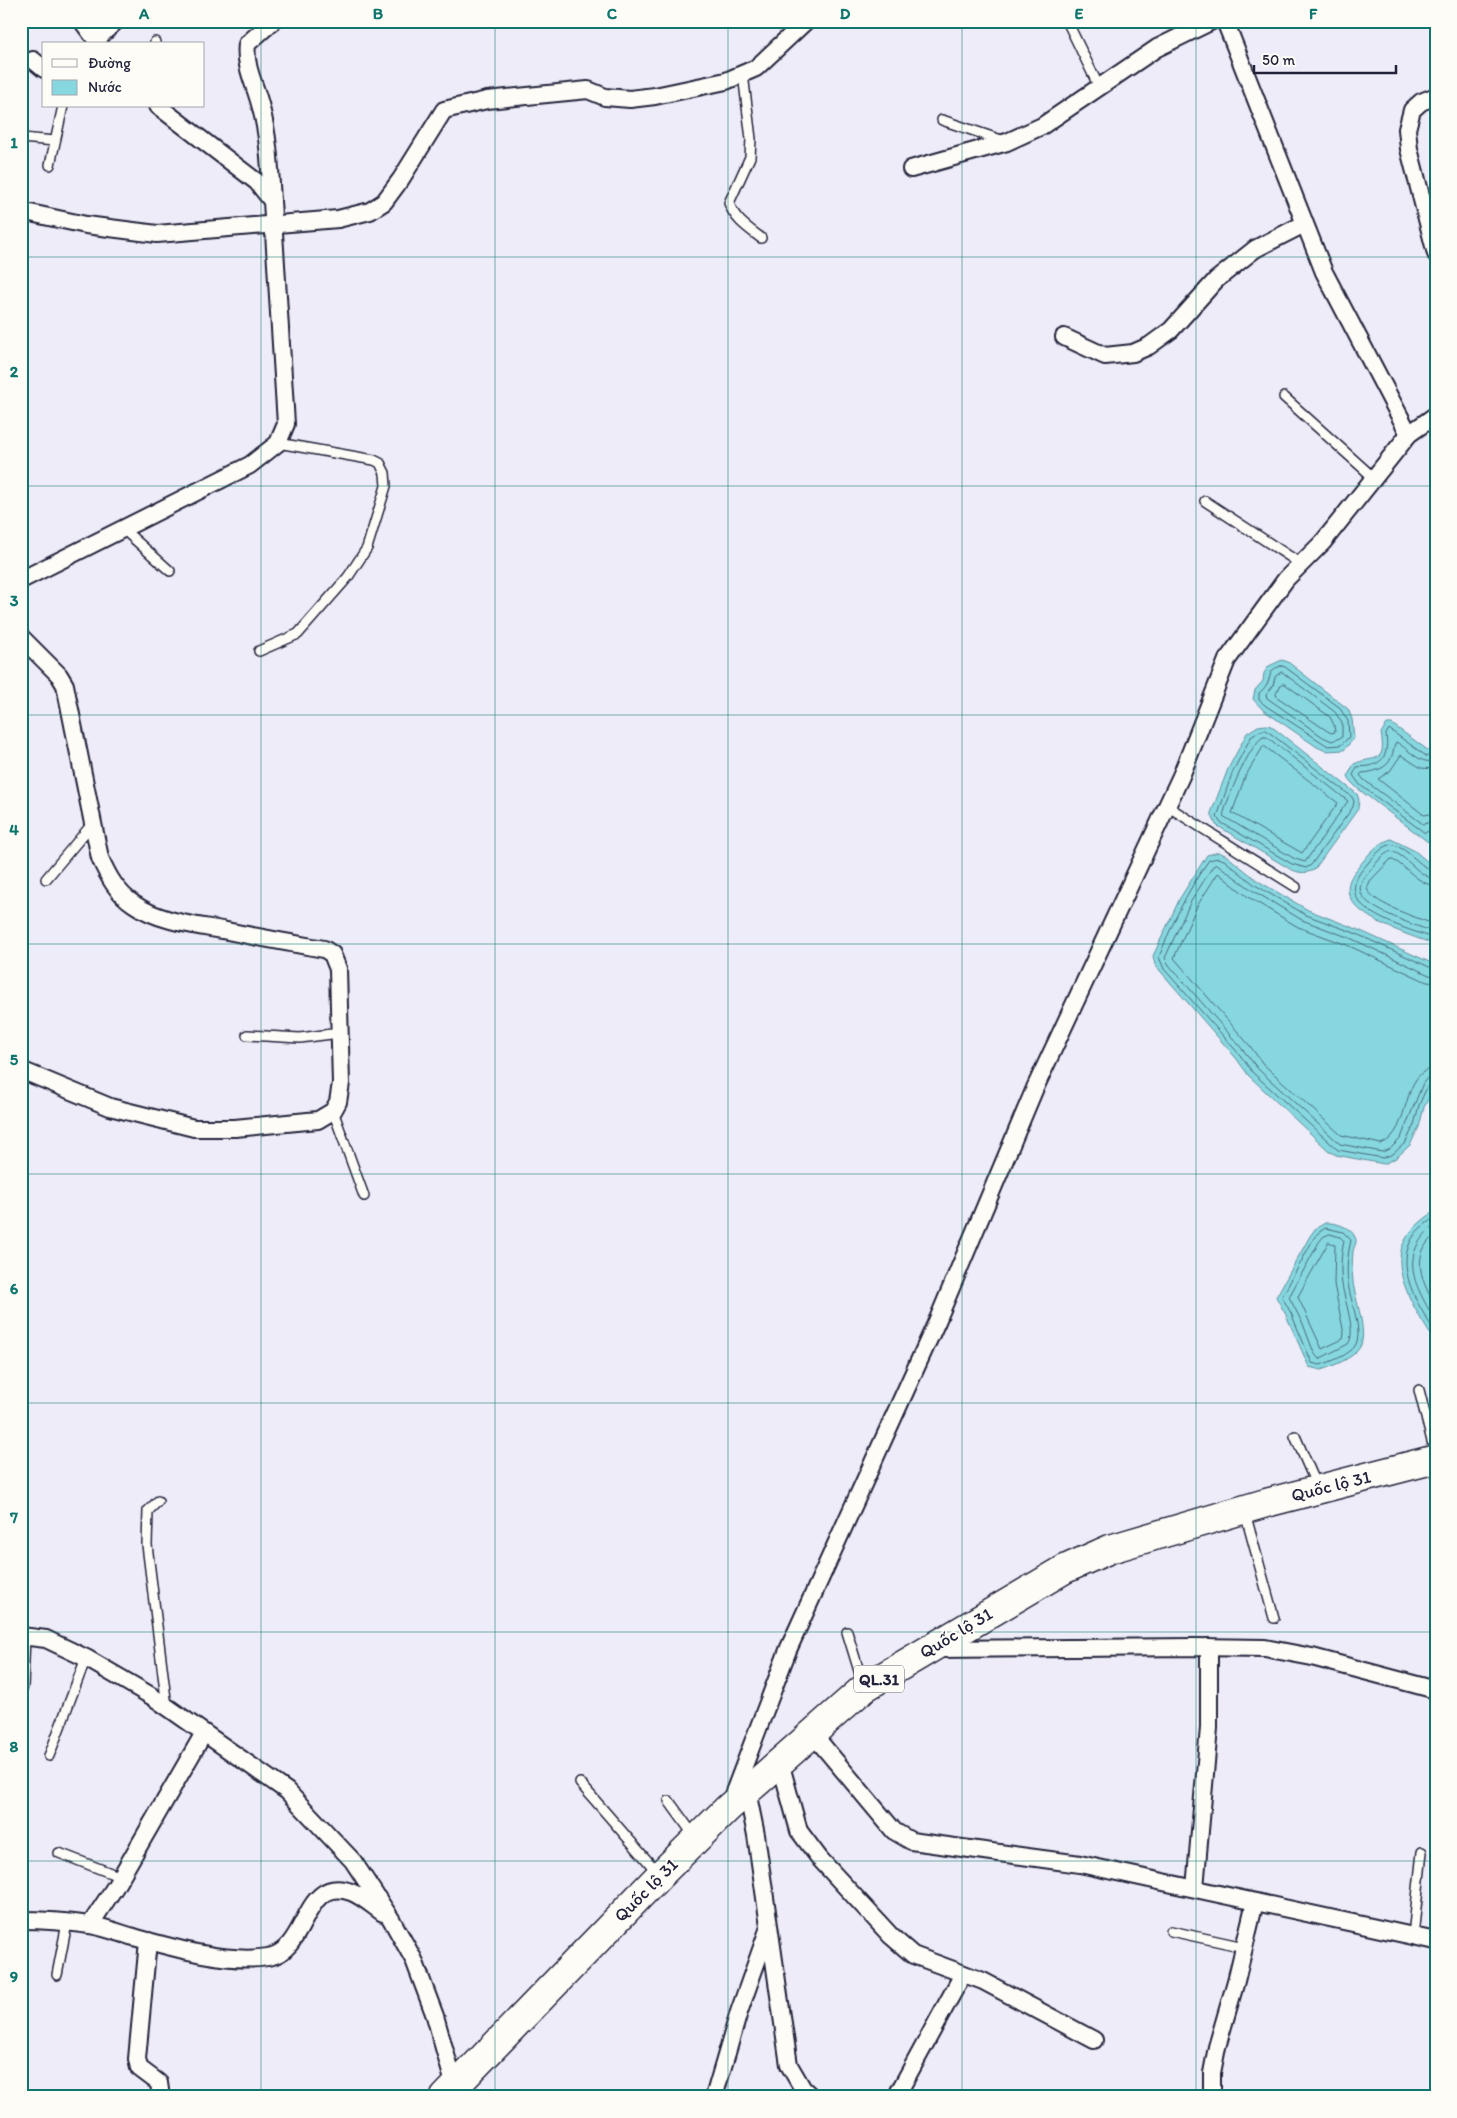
<svg xmlns="http://www.w3.org/2000/svg" width="1457" height="2118" viewBox="0 0 1457 2118" font-family="Itim,sans-serif">
  <style>
    .water { fill: #86d7df; stroke: #5e8f9d }
    .lines { fill: none; stroke-linecap: round; stroke-linejoin: round }
    .shore { stroke: #4a6a7d; stroke-width: 1 }
    .service-casing { stroke: #22223b; stroke-width: 12 }
    .minor-casing { stroke: #22223b; stroke-width: 20 }
    .trunk-casing { stroke: #22223b; stroke-width: 31 }
    .service { stroke: #fdfcf7; stroke-width: 9 }
    .minor { stroke: #fdfcf7; stroke-width: 16 }
    .trunk { stroke: #fdfcf7; stroke-width: 28 }
    .grid { fill: none; stroke: #0f766e; stroke-width: 1; stroke-opacity: 0.55 }
    .labels { text-anchor: middle; stroke-width: 4; stroke-linejoin: round; paint-order: stroke }
    .shield { fill: #fdfcf7; stroke: #646373; stroke-width: 1 }
    .shield-label { font-size: 16px; font-weight: bold; fill: #22223b }
    .street-label { font-size: 18px; fill: #22223b; stroke: #fdfcf7 }
    .neatline { fill: none; stroke: #0f766e; stroke-width: 2 }
    .grid-label { font-size: 16px; text-anchor: middle; font-weight: bold; fill: #0f766e }
  </style>
  <rect width="100%" height="100%" fill="#edecf8"/>
  <filter id="ink" filterUnits="userSpaceOnUse"><feTurbulence type="fractalNoise" baseFrequency=".02" numOctaves="2"/><feDisplacementMap in="SourceGraphic" scale="10" xChannelSelector="R" yChannelSelector="G"/><feConvolveMatrix kernelMatrix="1 2 1 2 8 2 1 2 1" color-interpolation-filters="sRGB"/></filter>
  <g filter="url(#ink)">
    <g class="water">
      <path d="M1282,660L1288,662L1348,709L1352,719L1354,738L1344,750L1326,751L1317,747L1263,710L1253,699L1255,690L1263,681L1264,673L1269,666Z"/>
      <path d="M1387,724H1392L1429,751L1436,745V829L1428,842L1357,788L1350,781L1348,775L1354,764C1373,755 1387,766 1381,733Z"/>
      <path d="M1266,725L1271,726L1357,794L1359,800L1358,809L1314,870C1304,874 1299,873 1290,869L1216,825L1211,813L1228,769L1247,733L1258,726Z"/>
      <path d="M1391,839L1415,851L1436,869V945C1409,934 1320,911 1357,869C1367,856 1376,844 1391,839Z"/>
      <path d="M1219,852L1227,856L1258,881L1308,910L1354,928L1436,965V1085L1424,1107L1419,1127L1410,1145L1396,1158L1384,1164L1336,1155L1329,1151L1249,1076L1236,1058L1155,965L1153,956L1180,898L1207,855Z"/>
      <path d="M1436,1210V1343C1420,1318 1392,1277 1402,1247C1408,1230 1423,1220 1436,1210Z"/>
      <path d="M1325,1223C1335,1222 1351,1227 1355,1237C1358,1242 1354,1246 1353,1251C1352,1261 1352,1273 1353,1282C1355,1299 1368,1332 1360,1347C1354,1358 1333,1366 1321,1370L1309,1367L1286,1315L1276,1297L1310,1236L1315,1229Z"/>
    </g>
    <g class="lines">
      <g class="shore">
        <path d="M1281,666L1285,667L1339,707L1348,721L1349,737L1341,745L1328,746L1266,706L1259,700V693C1262,691 1265,687 1267,684C1272,674 1268,670 1281,666Z"/>
        <path d="M1282,672L1335,712L1342,723V737L1332,741L1323,737L1267,698L1266,695L1273,686L1275,677Z"/>
        <path d="M1282,684H1285L1330,717L1334,725L1335,732L1331,733L1326,730L1277,697L1276,694Z"/>
        <path d="M1266,730L1352,797L1354,801L1353,807L1311,865L1306,868L1292,864L1220,822L1217,817L1233,771L1251,737L1260,731Z"/>
        <path d="M1263,737H1267L1348,801L1305,862L1295,859L1223,816C1227,799 1249,745 1263,737Z"/>
        <path d="M1264,746L1338,803L1302,853L1232,813L1245,777Z"/>
        <path d="M1436,751L1431,756H1426L1389,729L1386,734C1388,749 1387,762 1369,766C1365,767 1361,766 1357,767L1353,775L1360,785L1425,833L1436,827"/>
        <path d="M1436,760C1421,767 1408,748 1396,742C1393,747 1394,752 1391,758C1387,769 1373,772 1362,773L1360,775L1364,780L1423,824L1436,821"/>
        <path d="M1436,769L1421,768L1401,755L1390,771L1378,779L1424,815L1436,813"/>
        <path d="M1436,872C1422,870 1409,848 1391,844C1378,849 1371,860 1363,869C1328,910 1410,929 1436,939"/>
        <path d="M1436,879C1419,878 1408,856 1391,851C1382,854 1375,865 1369,872C1364,878 1358,885 1361,893C1367,911 1419,926 1436,933"/>
        <path d="M1436,886C1418,885 1407,866 1391,859L1370,881L1367,889C1374,905 1419,918 1436,925"/>
        <path d="M1436,970L1352,932L1306,915L1255,885L1224,860L1218,858L1209,860C1188,889 1172,924 1159,957L1164,969L1240,1055L1253,1073L1338,1150L1383,1158L1393,1154L1406,1142L1414,1125L1419,1105L1427,1087L1431,1082H1436"/>
        <path d="M1436,976L1429,975L1350,938L1302,920L1252,890L1217,864L1213,866L1190,903L1165,958L1169,965L1244,1051L1258,1069L1340,1144L1382,1152L1390,1149L1401,1138L1423,1083L1428,1077L1436,1075"/>
        <path d="M1436,983L1427,982L1347,945L1298,927L1248,897L1218,873L1197,906L1174,958L1250,1046L1263,1064L1341,1135L1381,1144C1413,1132 1399,1069 1436,1068"/>
        <path d="M1436,1216C1429,1222 1420,1227 1415,1234C1392,1265 1418,1306 1436,1333"/>
        <path d="M1436,1224C1396,1255 1415,1286 1436,1322"/>
        <path d="M1326,1228L1343,1232L1351,1240C1348,1253 1346,1268 1348,1282C1349,1298 1363,1329 1356,1344C1352,1354 1330,1362 1320,1365L1312,1363L1291,1313L1282,1297L1314,1238L1318,1233Z"/>
        <path d="M1330,1234L1340,1237L1344,1241C1341,1254 1340,1270 1342,1284C1344,1299 1357,1333 1348,1344L1319,1359L1314,1353L1303,1324L1289,1297L1319,1242L1323,1237Z"/>
        <path d="M1436,1234C1409,1255 1422,1282 1436,1307"/>
        <path d="M1329,1242L1335,1245L1334,1284L1344,1334L1343,1339L1322,1349L1298,1297Z"/>
      </g>
      <g class="service-casing">
        <g id="service">
          <path d="M1067,21L1099,87"/>
          <path d="M155,42V44"/>
          <path d="M743,74L751,139L750,157L729,203C734,219 748,228 761,238"/>
          <path d="M942,120L1004,141"/>
          <path d="M21,138L55,141"/>
          <path d="M50,165L63,106"/>
          <path d="M1284,397L1374,478"/>
          <path d="M1205,501L1301,564"/>
          <path d="M123,529L170,571"/>
          <path d="M259,651L298,634L348,577L367,548L386,486L385,473L380,463L374,460L278,443"/>
          <path d="M1167,806L1296,887"/>
          <path d="M46,879L93,823"/>
          <path d="M247,1035L300,1038L339,1033"/>
          <path d="M333,1111L364,1196"/>
          <path d="M1419,1390L1436,1457"/>
          <path d="M1295,1436L1317,1486"/>
          <path d="M158,1501L148,1511L147,1545L167,1707"/>
          <path d="M1245,1513L1274,1618"/>
          <path d="M847,1632L863,1684"/>
          <path d="M23,1687L25,1636"/>
          <path d="M49,1756L86,1658"/>
          <path d="M580,1783L658,1873"/>
          <path d="M669,1801L695,1837"/>
          <path d="M59,1853L121,1877"/>
          <path d="M1171,1931L1244,1947"/>
          <path d="M1413,1936L1422,1852"/>
          <path d="M57,1975L67,1923"/>
        </g>
      </g>
      <g class="minor-casing">
        <g id="minor">
          <path d="M82,21L99,44"/>
          <path d="M1225,21L1324,272L1409,434"/>
          <path d="M96,40L116,21"/>
          <path d="M33,60L44,69"/>
          <path d="M1436,96L1421,102L1412,110L1407,129L1409,149L1436,254"/>
          <path d="M911,169L1007,142L1042,126L1157,48L1212,21"/>
          <path d="M272,201C270,169 269,138 261,108C256,86 244,67 247,44L273,21"/>
          <path d="M21,211L86,225L157,234L338,219L370,211L384,202L401,179L444,110L487,100L588,90L605,97L630,99L655,96L726,81L756,68L806,21"/>
          <path d="M1064,337L1105,356L1133,353L1149,346L1171,330L1216,280L1255,249L1304,224"/>
          <path d="M21,580L250,465L278,443L286,424L272,201L257,182L158,106"/>
          <path d="M21,637L59,675L65,685L100,858C108,876 117,893 134,904C158,921 193,925 222,930C256,937 290,943 324,949L332,954L338,969L341,1083L338,1102L333,1111L318,1120L235,1128H194L110,1107L21,1070"/>
          <path d="M21,1636L46,1639L86,1658L153,1697L287,1791L353,1861L391,1919L414,1960L435,2016L455,2087"/>
          <path d="M935,1649L1196,1647L1265,1648L1312,1657L1436,1690"/>
          <path d="M812,1733L894,1831L911,1841L1080,1864L1436,1941"/>
          <path d="M780,1762L799,1831L820,1859L891,1936L913,1955L983,1981L1094,2040"/>
          <path d="M747,1791L756,1835L789,2065L803,2089L812,2097"/>
          <path d="M731,1800L788,1650L938,1319L1035,1088L1181,776L1227,660L1286,579L1323,542L1409,434L1436,415"/>
          <path d="M1195,1888L1209,1728V1647"/>
          <path d="M21,1920C44,1920 68,1922 90,1925C103,1927 117,1932 130,1936C170,1947 227,1964 268,1957C309,1951 302,1874 351,1892C362,1896 373,1906 383,1913"/>
          <path d="M90,1925L115,1887L204,1733"/>
          <path d="M148,1941L137,2059L139,2068L159,2083L161,2097"/>
          <path d="M714,2097L739,2012L768,1930"/>
          <path d="M896,2097L963,1974"/>
          <path d="M1212,2097V2073L1217,2047L1236,1981L1255,1902"/>
        </g>
      </g>
      <g class="trunk-casing">
        <path id="trunk" d="M445,2097L660,1875L728,1808L864,1688L1065,1569L1110,1549L1266,1503L1436,1459"/>
      </g>
      <use href="#service" class="service"/>
      <use href="#minor" class="minor"/>
      <use href="#trunk" class="trunk"/>
    </g>
  </g>
  <path class="grid" d="M261,21V2097M495,21V2097M728,21V2097M962,21V2097M1196,21V2097M21,257H1436M21,486H1436M21,715H1436M21,944H1436M21,1174H1436M21,1403H1436M21,1632H1436M21,1861H1436"/>
  <g class="labels">
    <rect class="shield" x="854" y="1665.5" width="50" height="27" rx="4"/>
    <g class="shield-label">
      <text x="879" y="1685">QL.31</text>
    </g>
    <g class="street-label">
      <text transform="translate(1331 1486) rotate(-14)" y="6">Quốc lộ 31</text>
      <text transform="translate(956 1633) rotate(-31)" y="6">Quốc lộ 31</text>
      <text transform="translate(646 1890) rotate(-45)" y="6">Quốc lộ 31</text>
    </g>
  </g>
  <rect width="1457" height="2118" fill="none" stroke="#fdfcf7" stroke-width="55"/>
  <rect x="42" y="42" width="162" height="65" fill="#fdfcf7" stroke="#a5a5ac"/>
  <rect x="52" y="59" width="25" height="8" fill="#fdfcf7" stroke="#a5a5ac"/>
  <text x="88" y="68" font-size="15" fill="#22223b">Đường</text>
  <rect x="52" y="80" width="25" height="15" fill="#86d7df" stroke="#a5a5ac"/>
  <text x="88" y="92" font-size="15" fill="#22223b">Nước</text>
  <path d="M1254 65v8h142v-8" fill="none" stroke="#22223b" stroke-width="2.5"/>
  <text x="1262" y="65" font-size="15" fill="#22223b" stroke="#fdfcf7" stroke-width="4" paint-order="stroke">50 m</text>
  <rect x="28" y="28" width="1402" height="2062" class="neatline"/>
  <g class="grid-label">
    <text x="144" y="19">A</text>
    <text x="378" y="19">B</text>
    <text x="612" y="19">C</text>
    <text x="845" y="19">D</text>
    <text x="1079" y="19">E</text>
    <text x="1313" y="19">F</text>
    <text x="14" y="148">1</text>
    <text x="14" y="377">2</text>
    <text x="14" y="606">3</text>
    <text x="14" y="835">4</text>
    <text x="14" y="1065">5</text>
    <text x="14" y="1294">6</text>
    <text x="14" y="1523">7</text>
    <text x="14" y="1752">8</text>
    <text x="14" y="1982">9</text>
  </g>
</svg>
